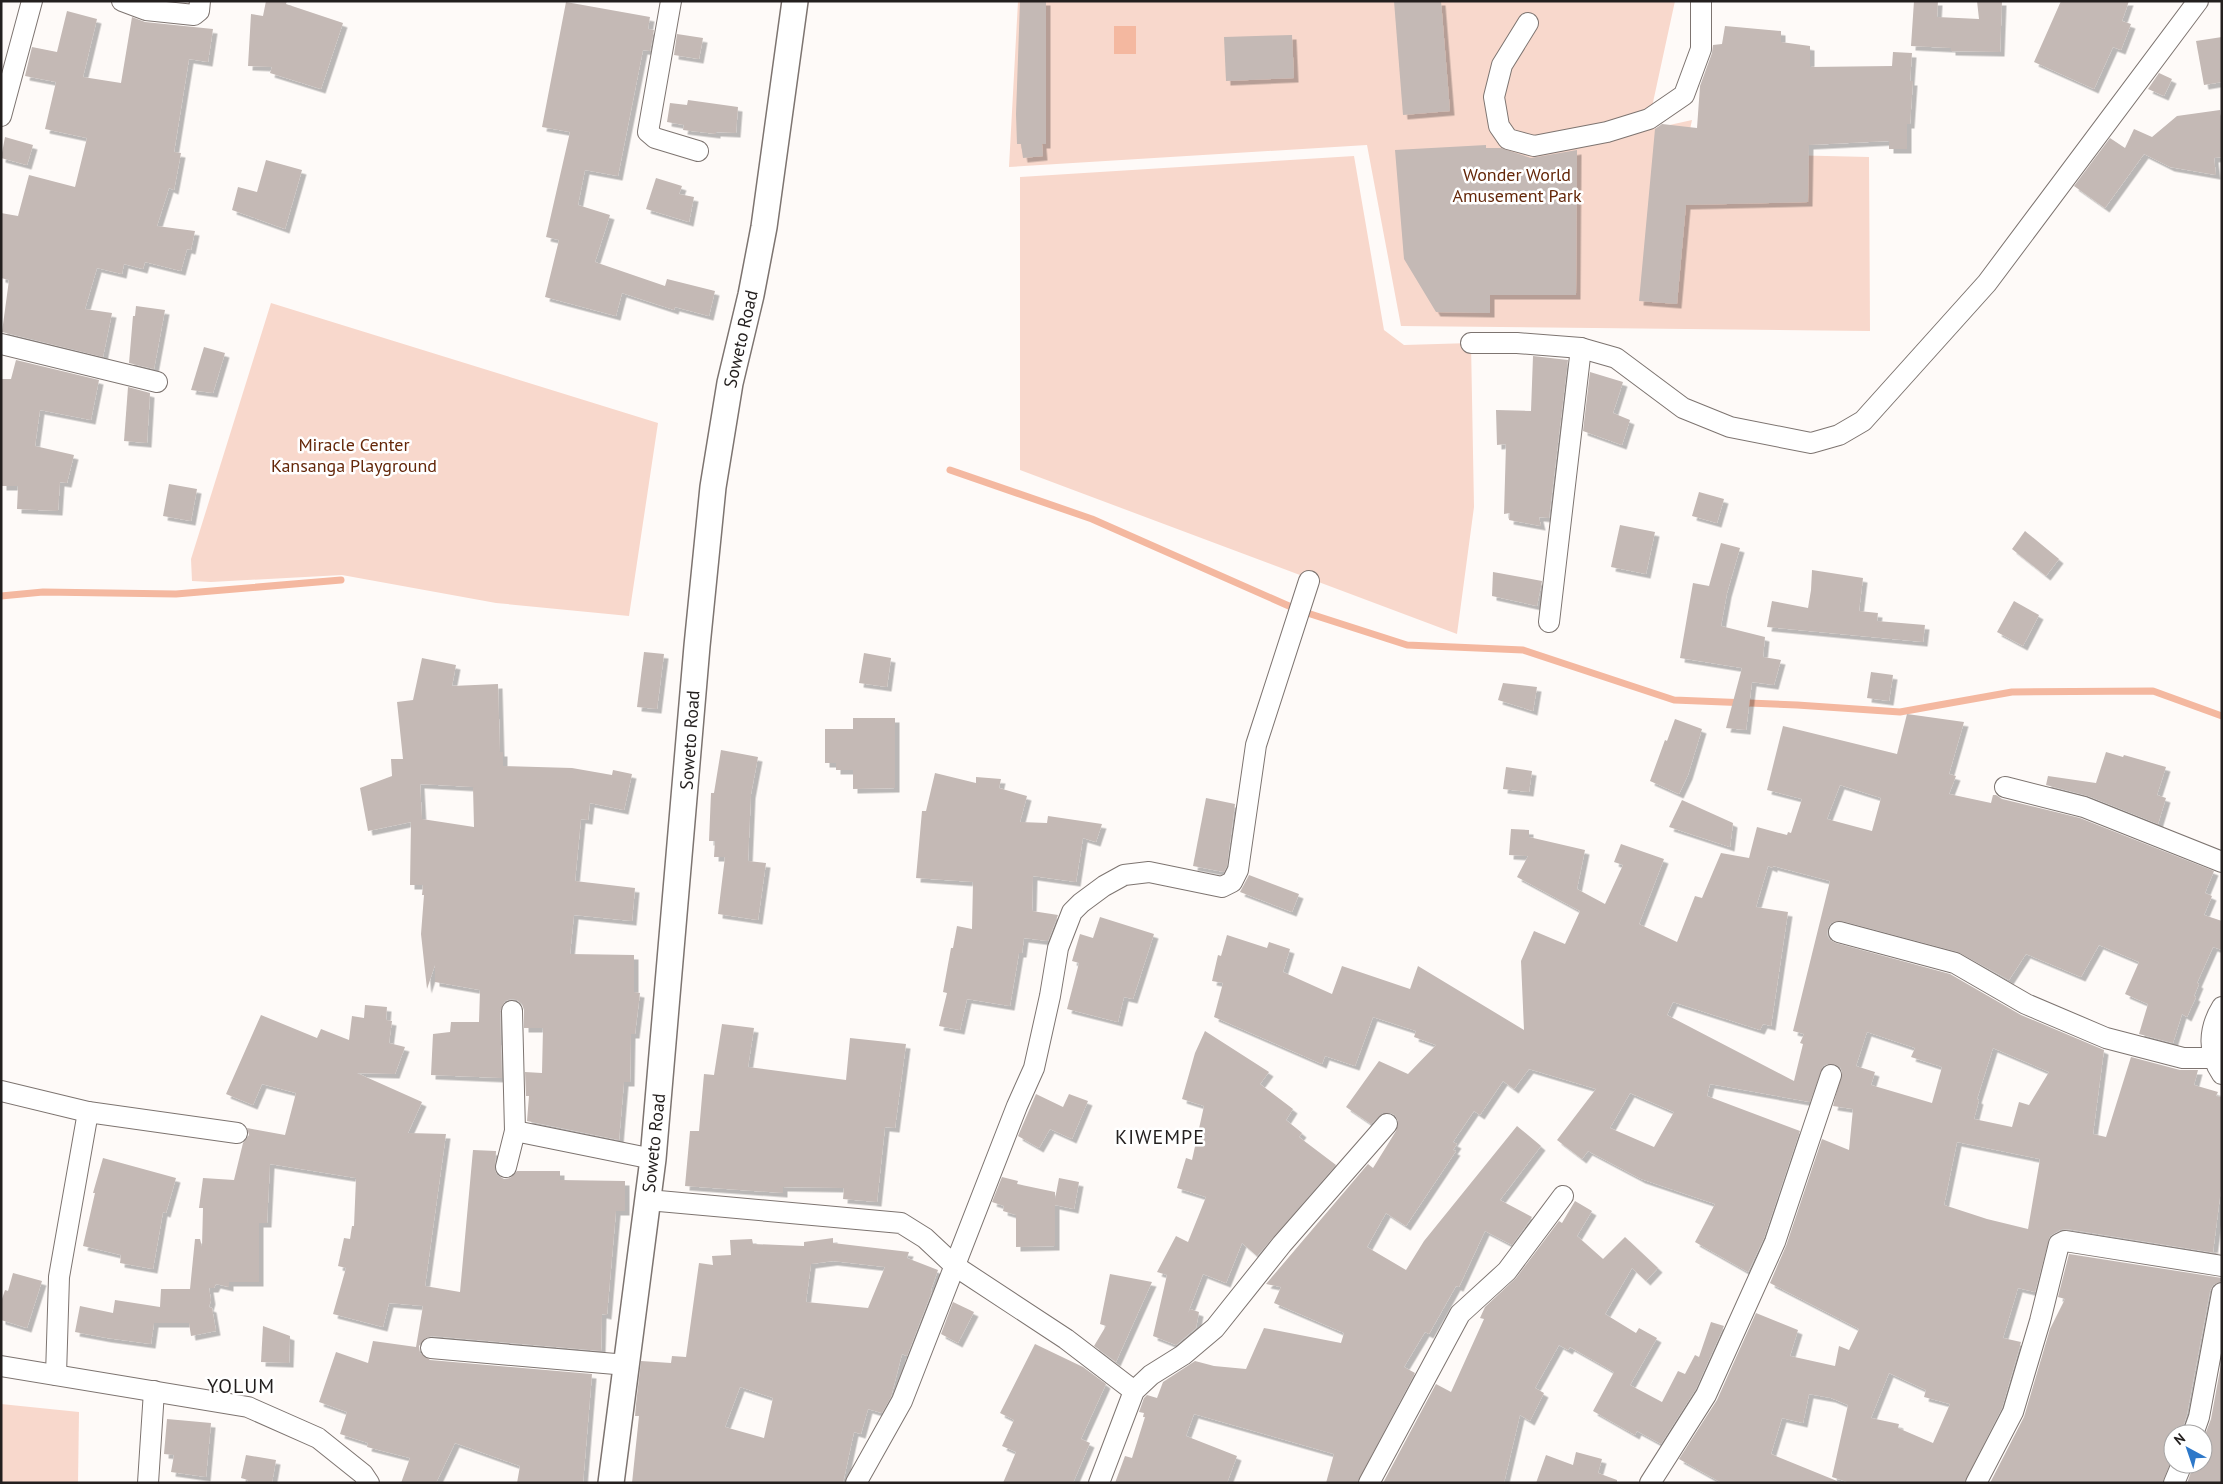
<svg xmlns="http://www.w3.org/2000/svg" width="2223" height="1484" viewBox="0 0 2223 1484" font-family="'PT Sans',sans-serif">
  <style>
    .green { fill: #f8d8cc }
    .water { fill: #f4b8a0 }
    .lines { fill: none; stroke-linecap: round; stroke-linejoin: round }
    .stream { stroke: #f4b8a0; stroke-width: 7 }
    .building { fill: #c4b9b5; fill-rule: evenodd; filter: url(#shadow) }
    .minor-casing { stroke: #7d7470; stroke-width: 22 }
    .tertiary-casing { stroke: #7d7470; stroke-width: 28 }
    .minor { stroke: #fff; stroke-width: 20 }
    .tertiary { stroke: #fff; stroke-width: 25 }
    .labels { text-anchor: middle; stroke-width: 5; stroke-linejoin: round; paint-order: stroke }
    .park-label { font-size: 18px; fill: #642709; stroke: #fff }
    .street-label { font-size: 18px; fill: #231f1e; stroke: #fff }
    .quarter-label { font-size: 20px; letter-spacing: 1px; fill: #231f1e; stroke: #fff }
  </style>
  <defs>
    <filter id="shadow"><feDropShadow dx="4.5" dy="4.5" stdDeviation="0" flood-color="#0004"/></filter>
  </defs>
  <rect width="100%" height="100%" fill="#fefaf8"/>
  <g class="green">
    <path d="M1018,1H1675L1647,130L1692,120L1677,191L1783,155L1869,157L1870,331L1401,326L1367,145L1009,167Z"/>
    <path d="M1354,156L1384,330L1404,345L1471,343L1474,507L1457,634L1020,470V177Z"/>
    <path d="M271,303L658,423L629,616L496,603L342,575L211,582L192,581L191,559Z"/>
    <path d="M1,1404L79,1412L78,1483H1Z"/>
  </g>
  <rect class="water" x="1114" y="26" width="22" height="28"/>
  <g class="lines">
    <g class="stream">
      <path d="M950,470L1092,519L1298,610L1407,645L1523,650L1674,700L1797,705L1900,712L2012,692L2153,691L2222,716"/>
      <path d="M1,596L43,592L176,594L341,580"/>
    </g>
  </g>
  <g class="building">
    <path d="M266,1H287L286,4L343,23L321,89L270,73L272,67L248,66L251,14L263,16Z"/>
    <path d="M1020,1H1046V144H1042L1043,156L1023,158L1021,144H1017L1016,114Z"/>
    <path d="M1394,1H1441L1450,111L1403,115Z"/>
    <path d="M1914,1H1938L1937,17L1979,19L1977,1H2002L2000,52L1951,51V48L1911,46Z"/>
    <path d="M2061,1H2129L2122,21L2131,24L2121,50L2113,47L2094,89L2034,62Z"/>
    <path d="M566,2L650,17L648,29L654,30L650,51L643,50L618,176L585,170L578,205L610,215L595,262L665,286L667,279L715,291L709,316L675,307L674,310L622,293L616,316L545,297L559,240L546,237L570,132L542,127Z"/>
    <path d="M67,11L97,19L83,77L121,83L132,17L145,22L213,29L208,62L189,59L174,152L181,153L174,190L169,188L157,226L195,231L191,250L187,249L181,271L145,262L143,269L124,264L122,274L97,268L85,309L112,313L103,357L2,332L9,280L1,278V213L18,216L29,175L75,187L87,138L45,129L56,82L25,76L32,47L57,52Z"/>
    <path d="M1725,26L1781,31V42L1810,46V67L1892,66L1893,52L1912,53L1910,81H1913L1910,124H1907V149H1889V141L1809,145L1808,202L1686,205L1677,304L1639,301L1655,129L1662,124L1697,128L1700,86L1712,53L1713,45L1722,44Z"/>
    <path d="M677,34L703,38L699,59L674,55Z"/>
    <path d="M1292,35L1294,78L1226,81L1224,37Z"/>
    <path d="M2222,37V82L2204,85L2196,41Z"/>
    <path d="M2159,73L2172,79L2164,96L2148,89Z"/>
    <path d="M688,100L738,107L736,133L716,132V134L683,130L684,125L667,122L670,103L687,105Z"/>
    <path d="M2220,110L2222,157L2214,158L2216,175L2170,167L2144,154L2105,208L2074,186L2110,138L2125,148L2134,129L2152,137L2177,116Z"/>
    <path d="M5,137L33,145L27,165L1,158Z"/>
    <path d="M1486,145V148H1501L1531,158L1577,150L1576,295H1490V313L1436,312L1404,259L1395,150Z"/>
    <path d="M266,160L302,170L285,229L232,210L238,187L257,192Z"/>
    <path d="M656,178L682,186L679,194L694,197L689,222L646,209Z"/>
    <path d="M136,306L165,310L154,369L129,363L133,316H135Z"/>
    <path d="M204,347L225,353L213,393L191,390Z"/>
    <path d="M1533,356L1568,360L1549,518L1539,517L1541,526L1509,520L1510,513L1504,514L1506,444L1497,445L1496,410L1531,411Z"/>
    <path d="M16,360L99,380L91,420L40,410L35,446L74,455L67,483L60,482L58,511L17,509L18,486H2L1,379H11Z"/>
    <path d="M1590,372L1623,382L1613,413L1630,420L1622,445L1583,431Z"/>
    <path d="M128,387L150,393L147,443L124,441Z"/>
    <path d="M169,484L197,489L191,521L163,516Z"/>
    <path d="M1699,492L1724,499L1717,523L1692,516Z"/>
    <path d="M1620,525L1655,532L1646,574L1611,567Z"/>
    <path d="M2025,531L2059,559L2046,576L2012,549Z"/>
    <path d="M1721,543L1740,548L1727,593L1721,626L1765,637L1763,657L1781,660L1774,685L1752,682L1746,730L1726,728L1742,668L1680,658L1693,583L1709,586Z"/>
    <path d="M1812,570L1863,578L1859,611L1878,613L1877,621L1925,625L1923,642L1767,627L1772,601L1808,608L1811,590Z"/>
    <path d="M1493,572L1542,581L1537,606L1492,596Z"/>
    <path d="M2014,601L2039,615L2023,646L1997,632Z"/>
    <path d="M644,652L664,654L657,709L637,707Z"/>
    <path d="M864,653L891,658L887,687L859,683Z"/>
    <path d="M422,658L456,665L452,686L498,684L500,752H503V766L572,768L612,775L613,770L632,774L624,810L590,803L588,820L581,819L575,881L635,888L632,921L574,915L570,954L634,955V992L640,993L635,1034H631L630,1082H624L619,1140L527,1121L529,1096H526L525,1072L542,1073L543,1028H524V1010L522,1004L517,1000L511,999L505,1001L500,1011L502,1078L431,1075L433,1034L450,1032L451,1022H479L480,990L435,982V965L427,989L421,934L424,895H422L423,885H410L411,822L368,831L360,788L392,776L391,759H403L397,702L413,700ZM420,784L473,787L474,827L422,819Z"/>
    <path d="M1871,672L1893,675L1889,701L1867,698Z"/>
    <path d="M1503,683L1537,687L1533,711L1498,700Z"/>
    <path d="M1907,714L1964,722L1949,774L1956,776L1949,794L1991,803L1993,795H1996L2002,799L2080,818L2214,871L2205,893L2212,896L2204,915L2222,921V950L2213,947L2197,983L2199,984L2194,996L2196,997L2187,1017L2182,1014L2173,1043L2139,1034L2148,1004L2125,994L2139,962L2099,945L2081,977L2026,954L2009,980L1958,952L1842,921L1831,923L1828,928L1827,935L1830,940L1836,943L1950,974L2021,1015L2104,1050L2093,1134L2106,1137L2131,1057L2180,1070H2198L2194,1085L2218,1092L2216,1096L2222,1097V1181L2213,1252L2222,1254L2067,1229L2060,1230L2050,1236L2035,1292L2018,1288L2003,1338L2021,1342L2002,1408L1964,1483H1850L1832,1477L1848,1405L1831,1398L1809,1394L1803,1423L1782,1418L1771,1454L1842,1483H1722L1679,1459L1717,1400L1756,1313L1798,1330L1790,1356L1835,1366L1839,1346L1849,1350L1859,1329L1770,1283L1786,1246L1822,1139L1849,1150L1853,1109L1833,1106L1842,1072L1840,1067L1834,1064H1828L1823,1066L1810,1102L1710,1084L1707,1096L1800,1131L1764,1238L1748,1272L1695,1242L1715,1204L1641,1179L1588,1151L1582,1159L1557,1140L1596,1089L1529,1069L1514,1089L1503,1081L1480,1115L1474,1111L1453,1142L1457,1144L1453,1150L1456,1151L1406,1226L1386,1213L1367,1247L1406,1270L1424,1241L1517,1126L1541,1146L1500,1200L1532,1217L1512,1245L1485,1231L1459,1287L1456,1286L1429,1334L1425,1332L1404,1367L1415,1373L1357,1483H1326L1334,1454L1194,1414L1186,1436L1237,1456L1227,1483H1115L1125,1456L1132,1458L1145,1417H1143L1144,1413L1139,1412L1144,1398L1147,1395L1157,1398L1163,1382L1195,1361L1214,1366L1246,1369L1264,1328L1341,1343L1344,1333L1274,1303L1281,1287L1266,1284L1368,1164L1373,1168L1396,1131L1398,1121L1395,1115L1390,1113H1383L1371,1124L1346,1107L1379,1061L1408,1074L1436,1045L1414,1037L1416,1031L1373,1017L1355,1066L1325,1056L1322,1064L1214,1017L1223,983L1212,981L1218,955L1221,956L1227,935L1267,948L1269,942L1290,949L1283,972L1332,994L1342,966L1410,989L1418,966L1524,1030L1521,961L1534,931L1565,944L1580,911L1517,877L1528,856L1509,855L1511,829L1529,830V837L1585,850L1577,889L1605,904L1623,865L1614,862L1621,844L1664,859L1639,924L1677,942L1695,896L1702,898L1721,853L1749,858L1757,827L1787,835L1788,832L1791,833L1802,799L1767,790L1783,726L1897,754ZM1840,785L1881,798L1872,831L1827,819ZM1768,866L1773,868V866L1830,881L1793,1031L1804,1034L1800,1043L1803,1044L1794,1081L1667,1015L1673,1002L1760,1030L1763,1024L1771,1026L1788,912L1756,907ZM1867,1032L1915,1048L1911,1057L1942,1067L1932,1103L1871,1085L1875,1072L1856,1066ZM1993,1048L2049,1072L2029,1105L2019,1102L2012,1127L1974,1119L1979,1100L1977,1099ZM1630,1093L1674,1112L1654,1147L1610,1128ZM1957,1142L2040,1159L2028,1229L1987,1219L1944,1205ZM1889,1373L1926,1390L1924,1397L1950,1404L1933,1443L1898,1428L1899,1424L1871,1418Z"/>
    <path d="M853,718H895V788L853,789V770H836V763H825V729H853Z"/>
    <path d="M1675,719L1702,729L1688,775L1679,794L1650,781L1665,740L1667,741Z"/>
    <path d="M721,750L758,757L751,794L748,861L766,863L758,920L718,914L725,857H714L715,841H709L711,793H714Z"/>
    <path d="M2106,752L2123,757L2124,755L2166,767L2157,795L2166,798L2158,824L2088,796L2046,785L2048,776L2096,783Z"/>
    <path d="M1506,767L1532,771L1529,792L1503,789Z"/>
    <path d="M935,773L976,783V777L1001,779L999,788L1027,796L1020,822L1047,823L1048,816L1102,824L1096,842L1083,838L1076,882L1033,876L1032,911L1058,915L1048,941L1024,938L1022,953H1019L1010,1006L967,999L960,1030L939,1026L947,993L943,992L951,948H953L957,926L972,929L973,882L916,878L922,811H926Z"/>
    <path d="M1206,798L1235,804L1227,866L1224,872L1193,866Z"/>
    <path d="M1682,800L1733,823L1730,847L1669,827Z"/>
    <path d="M1249,875L1299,894L1292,912L1240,892Z"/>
    <path d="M1100,917L1154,934L1133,999L1124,997L1118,1022L1067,1009L1079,963L1072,961L1080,934L1093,938Z"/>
    <path d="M365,1005L387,1007L386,1020L392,1021L389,1043L405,1047L395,1074L357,1073L422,1102L408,1133L446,1134L425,1286L460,1292L473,1150L496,1151L495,1170L497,1175L504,1179L510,1178L517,1171H560V1180L625,1181V1211H616L607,1315L602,1314L601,1351L432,1336L426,1338L419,1346L420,1353L430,1360L592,1374L583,1483H517L520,1466L455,1443L436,1483H401L410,1458L367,1447L368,1443L340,1434L347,1412L319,1402L336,1352L368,1363L373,1341L416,1347L423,1306L389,1303L383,1327L333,1314L346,1268L338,1266L344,1238L350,1239L352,1226H354L356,1178L270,1164L267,1223H259V1282H229V1287L216,1284L214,1288H209L211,1300L209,1307L212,1308L216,1331L191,1336L189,1323H154L151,1344L107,1338L75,1332L80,1306L113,1313L115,1300L160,1307L161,1289H190L195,1239H200L202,1247L203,1208H199L203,1178L234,1180L243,1143L249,1135L247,1128L285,1135L296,1093L262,1084L253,1105L226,1094L261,1015L317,1038L321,1029L349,1040L352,1016L364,1018Z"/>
    <path d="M722,1024L754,1028L748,1067L846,1080L850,1038L906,1044L895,1128L885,1127L877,1202L843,1199L844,1188L783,1187V1193L685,1186L690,1131H699L704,1074L714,1075Z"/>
    <path d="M1205,1031L1269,1072L1260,1084L1293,1109L1286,1120L1302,1133L1299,1137L1336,1165L1257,1256L1242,1243L1226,1283L1203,1274L1188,1313L1190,1309L1199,1312L1196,1328L1176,1345L1153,1336L1167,1275L1157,1272L1176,1236L1188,1242L1206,1197L1177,1188L1186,1158L1192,1160L1204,1106L1182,1099L1195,1053Z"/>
    <path d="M1036,1094L1063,1107L1069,1094L1088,1101L1072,1139L1050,1129L1039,1148L1018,1136Z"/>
    <path d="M103,1158L176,1178L166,1213L163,1212L153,1269L120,1263L121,1255L83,1246L95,1193H93Z"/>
    <path d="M1002,1177L1018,1181L1017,1184L1055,1192V1199L1059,1178L1079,1182L1074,1209L1055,1205V1246L1016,1247V1215L1003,1211L1004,1206L992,1202Z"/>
    <path d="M1575,1201L1592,1211L1577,1236L1603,1259L1625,1237L1658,1268L1646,1281L1632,1268L1605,1314L1636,1333L1639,1328L1657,1338L1630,1385L1662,1402L1678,1371L1685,1374L1695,1355L1699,1357L1711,1322L1724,1326L1696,1389L1661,1444L1637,1431L1635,1435L1593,1411L1614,1372L1570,1347L1568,1350L1559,1345L1535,1388L1544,1393L1530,1421L1520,1415L1504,1483H1383L1436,1384L1451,1392L1484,1319L1480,1318L1485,1307L1516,1278L1559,1221L1562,1223Z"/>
    <path d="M833,1238V1243L909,1252L907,1258L938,1270L931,1290L932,1291L907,1356L902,1354L891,1397L882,1413L868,1409L861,1434L854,1432L843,1483H632L639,1416H635L636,1404L641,1361L671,1363L672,1356L686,1357L699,1263L713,1265L712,1256L731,1255L730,1240L752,1239L753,1244L804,1246V1242ZM833,1261L885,1267L868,1308L806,1302L811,1264ZM740,1387L773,1398L764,1438L725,1427Z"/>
    <path d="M2069,1254L2222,1278V1281L2213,1285L2210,1291L2187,1414L2181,1434H2173V1457L2162,1483H1990L2024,1417L2050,1329L2065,1299L2058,1297Z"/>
    <path d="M13,1273L42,1281L27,1328L1,1320V1302L5,1290L8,1291Z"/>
    <path d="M1110,1274L1152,1282L1116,1362L1094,1346L1106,1326L1100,1324Z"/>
    <path d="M953,1302L974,1312L958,1343L941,1334Z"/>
    <path d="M263,1326L290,1336L289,1363L261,1362Z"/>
    <path d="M1035,1344L1083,1367L1106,1384L1081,1439L1090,1443L1073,1483H1003L1016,1452L1002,1446L1014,1420L1000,1413Z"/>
    <path d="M2222,1359V1483H2187L2194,1464H2203V1440L2211,1419Z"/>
    <path d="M167,1419L211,1423L206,1477L171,1472L174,1455L164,1454Z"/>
    <path d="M1576,1452L1602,1459L1598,1473L1617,1480V1483H1536L1546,1455L1573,1465Z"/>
    <path d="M246,1455L276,1460L272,1483H247L248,1480L241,1478Z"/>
  </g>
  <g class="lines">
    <g class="minor-casing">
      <g id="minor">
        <path d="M122,1L146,10L194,15L199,11L200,1"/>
        <path d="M671,1L648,132L655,138L698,151"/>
        <path d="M1528,23L1502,65L1494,97L1499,126L1508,139L1534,146L1607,132L1649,119L1684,95L1701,49V1"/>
        <path d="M1,116L32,1"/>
        <path d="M1471,343H1517L1581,348L1616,358L1683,408L1730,427L1811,443L1839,435L1863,421L1987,283L2198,1"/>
        <path d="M1,344L157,382"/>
        <path d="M1549,622L1581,348"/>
        <path d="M2005,787L2084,807L2222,862"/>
        <path d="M1839,932L1955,963L2026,1004L2106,1038L2183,1058H2212"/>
        <path d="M2222,1007C2209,1028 2207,1052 2222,1074"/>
        <path d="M512,1011L515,1131"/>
        <path d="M1,1091L88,1112"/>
        <path d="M506,1167L515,1131L653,1159"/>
        <path d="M648,1200L901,1223L925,1238L955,1266L1066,1339L1134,1391"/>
        <path d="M431,1348L627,1365"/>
        <path d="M1,1366L248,1407L318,1438L363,1474L369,1483"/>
        <path d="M56,1375L59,1277L88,1112L237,1133"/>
        <path d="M2193,1434L2199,1417L2222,1293"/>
        <path d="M148,1483L154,1391"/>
        <path d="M856,1483L902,1401L1017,1106L1034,1068L1050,996L1058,948L1072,912L1081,903L1104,886L1124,875L1149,872L1222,887L1232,882L1238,870L1256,745L1309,581"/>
        <path d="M1099,1483L1134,1391L1151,1375L1183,1355L1215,1328L1282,1244L1387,1124"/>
        <path d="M1369,1483L1460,1314L1507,1271L1563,1196"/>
        <path d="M1650,1483L1706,1395L1775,1242L1831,1075"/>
        <path d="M1976,1483L2013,1412L2040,1321L2059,1244L2065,1241L2222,1266"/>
        <path d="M2174,1483L2182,1464"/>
      </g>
    </g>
    <g class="tertiary-casing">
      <path id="tertiary" d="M611,1483L653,1159L697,646L713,487L730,383L751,295L764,227L795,1"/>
    </g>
    <use href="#minor" class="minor"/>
    <use href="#tertiary" class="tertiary"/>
  </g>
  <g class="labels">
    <g class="park-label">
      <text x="1517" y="181">Wonder World<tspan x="1517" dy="21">Amusement Park</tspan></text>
      <text x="354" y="451">Miracle Center<tspan x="354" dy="21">Kansanga Playground</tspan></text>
    </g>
    <g class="street-label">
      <text transform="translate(741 339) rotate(-77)" y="6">Soweto Road</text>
      <text transform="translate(690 740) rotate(-86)" y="6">Soweto Road</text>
      <text transform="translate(654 1143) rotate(-84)" y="6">Soweto Road</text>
    </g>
    <g class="quarter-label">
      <text x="1160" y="1144">KIWEMPE</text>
      <text x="241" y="1393">YOLUM</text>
    </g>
  </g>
  <rect width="2223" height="1484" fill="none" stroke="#231f1e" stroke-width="5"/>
  <g transform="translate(2188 1449) rotate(320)"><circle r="24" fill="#ffffff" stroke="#a7a5a5"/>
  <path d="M0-4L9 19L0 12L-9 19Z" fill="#2d78c9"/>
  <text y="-8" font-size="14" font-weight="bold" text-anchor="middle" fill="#231f1e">N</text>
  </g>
</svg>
